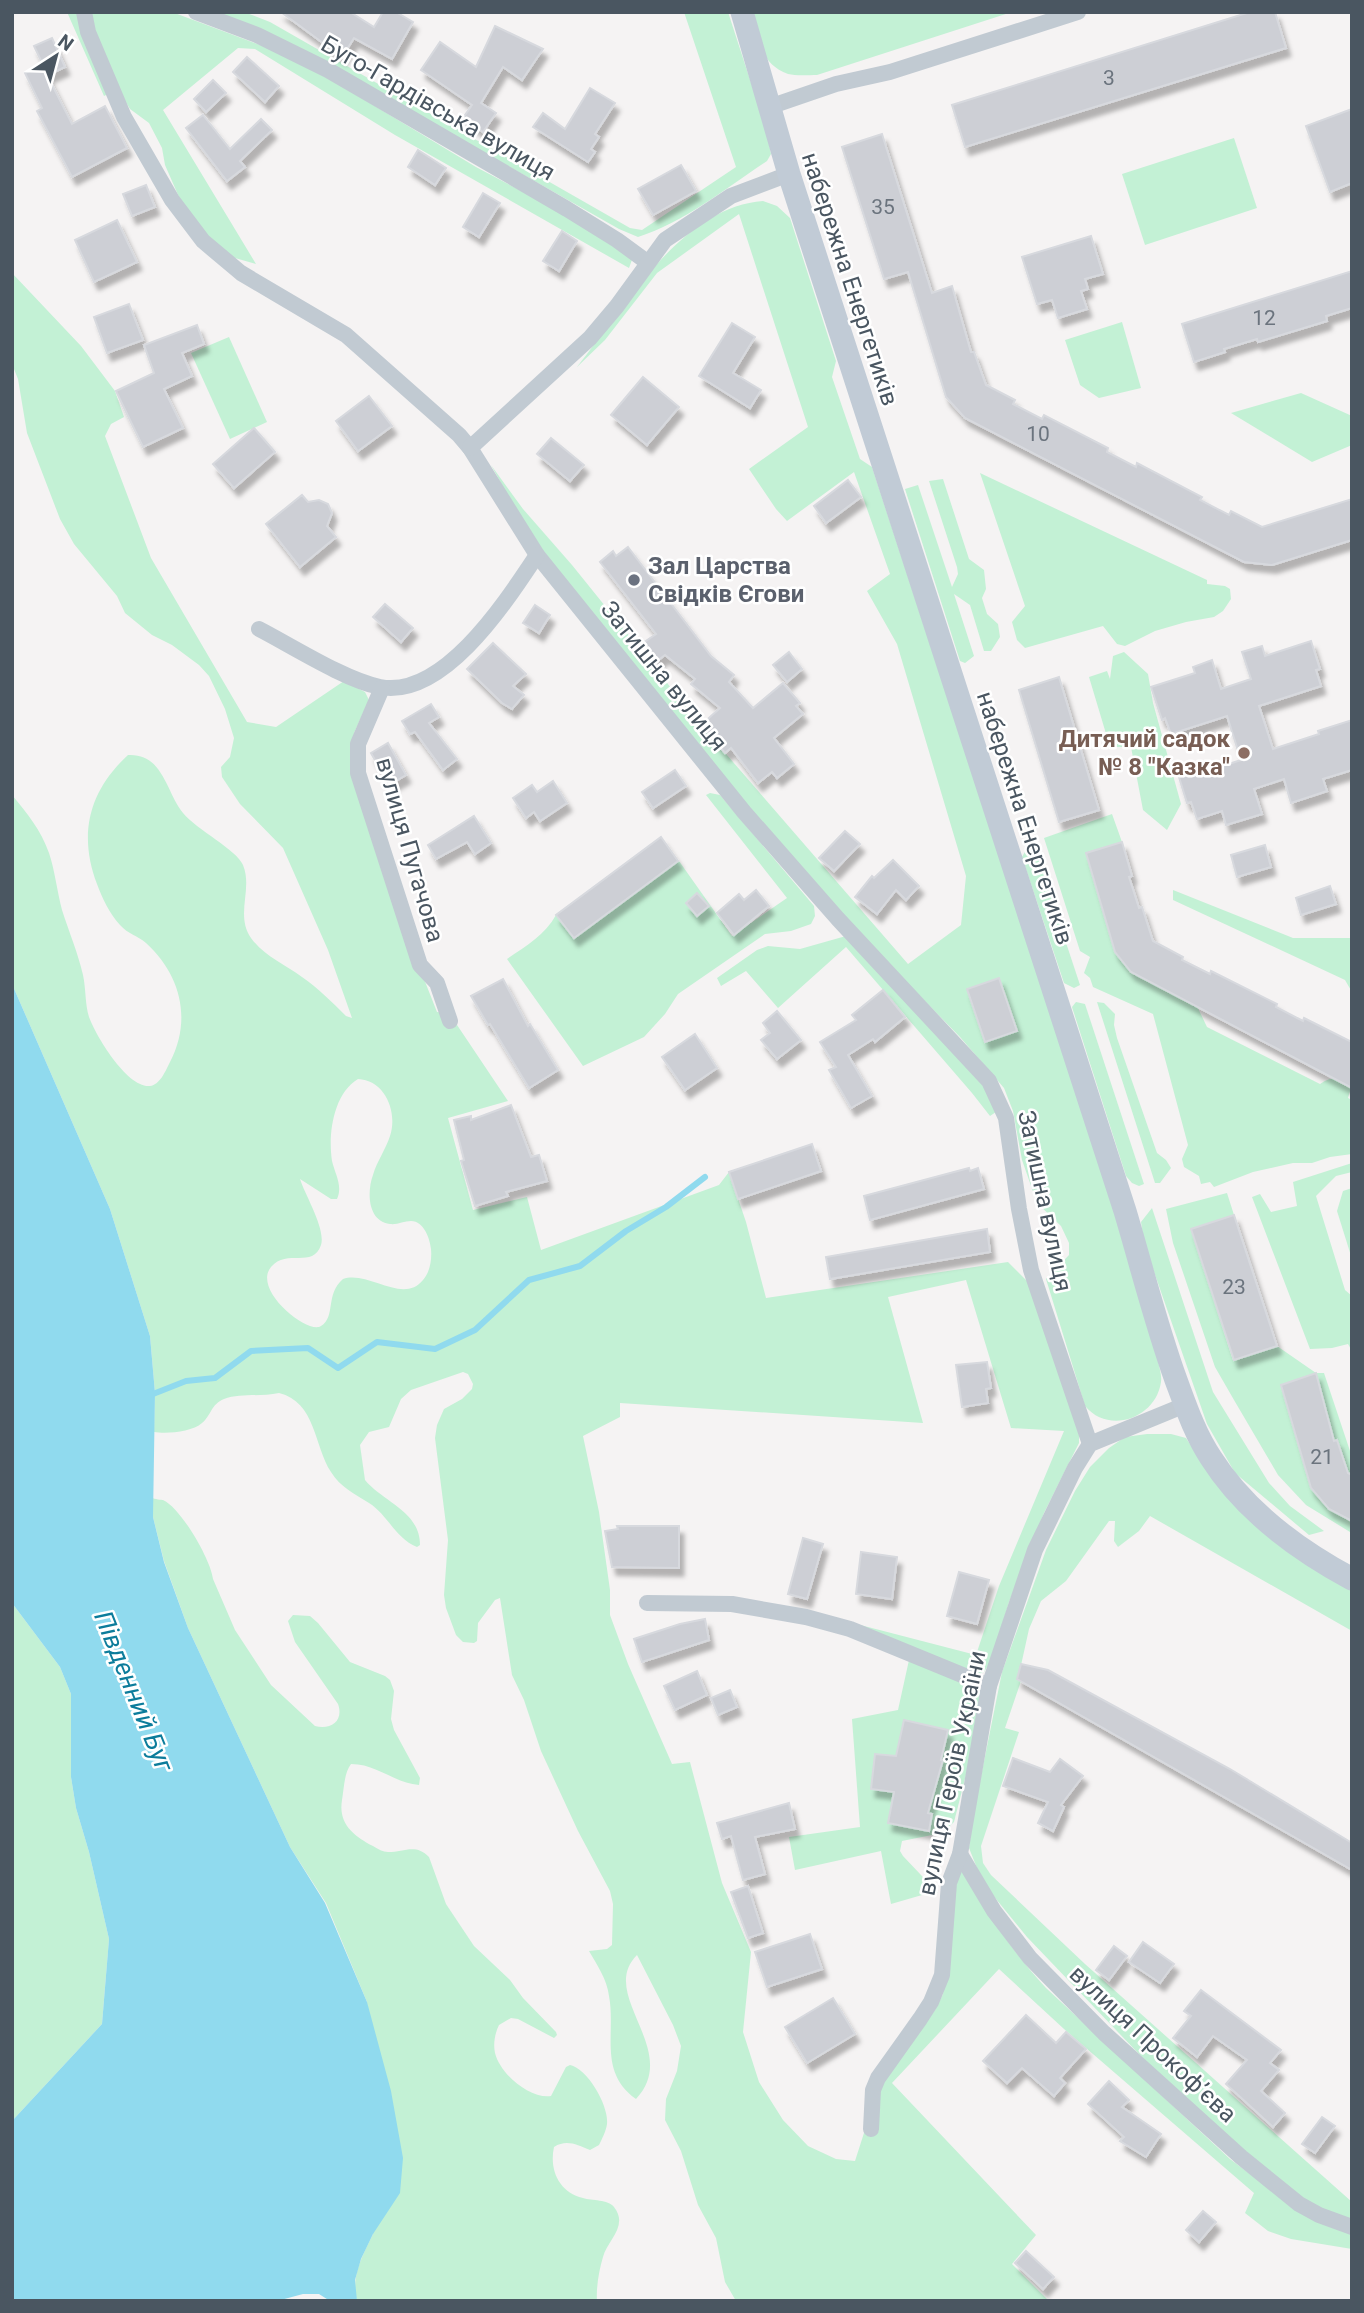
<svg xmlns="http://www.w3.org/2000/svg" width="1364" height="2313" viewBox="0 0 1364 2313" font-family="Roboto,sans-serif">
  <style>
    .green { fill: #c3f1d5; fill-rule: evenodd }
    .water { fill: #90daee }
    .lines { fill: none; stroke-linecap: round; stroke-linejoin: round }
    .stream { stroke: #90daee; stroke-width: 6 }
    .building { fill: #cdcfd5; stroke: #d7d9de; stroke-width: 2; filter: url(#shadow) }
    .street { stroke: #c1cad2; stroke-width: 16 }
    .secondary { stroke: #c1cbd6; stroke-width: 23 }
    .worship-dot { fill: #6b7280; stroke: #fff; stroke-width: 2.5 }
    .education-dot { fill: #8d6e63; stroke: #fff; stroke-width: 2.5 }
    .labels { text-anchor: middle; stroke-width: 5; stroke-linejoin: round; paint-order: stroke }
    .number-label { font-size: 21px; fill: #6b747e }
    .street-label { font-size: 24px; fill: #4a5661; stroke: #fff }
    .worship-label { font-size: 24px; font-weight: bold; fill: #5b616d; stroke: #fff; text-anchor: start }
    .education-label { font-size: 24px; font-weight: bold; fill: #785e54; stroke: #fff; text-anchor: end }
    .water-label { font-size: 26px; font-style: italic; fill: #0c7c9b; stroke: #fff }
  </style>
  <defs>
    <filter id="shadow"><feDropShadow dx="4.5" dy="8" stdDeviation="2" flood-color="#0004"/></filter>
  </defs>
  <rect width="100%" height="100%" fill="#f5f3f3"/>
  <g class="green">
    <path d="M67,12H172L279,52L340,85L476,167L567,215L633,257L629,268L395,135L255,49L238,48L163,110L256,264L221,254L189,220L165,165L162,148L149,123L130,109L118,89L104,96Z"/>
    <path d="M211,12H244L270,22L630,228L642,230L736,167L684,12H728L766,129L771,154L767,161C726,188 685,222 638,237L619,229L303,50L254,26Z"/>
    <path d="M752,12H1012L817,75C808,75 796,76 788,74C760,64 757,37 752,12Z"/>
    <path d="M1234,138L1257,208L1145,245L1122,174Z"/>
    <path d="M763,201L777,206L790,218L836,361L832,377L860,459L872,467L1108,1188L1158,1360C1159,1367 1162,1375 1161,1382C1156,1418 1109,1435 1085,1406L1046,1279L1069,1255V1243L1061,1226L1037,1203L1022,1160L1013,1111L1004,1088L960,1037L781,854L559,572L523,523L491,465L523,509L572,565L701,725L908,964L961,925L966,876L897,644L867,591L890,574L854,472L787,521L776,509L749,469L808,427L739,214L657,273L605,340L577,367C623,309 681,207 763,201Z"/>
    <path d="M12,273L81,346L115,391L124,417L111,424L105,436L151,558L247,722L276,727L344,681L365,692L369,700L354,733L409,941L437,1012L449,1013L508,1101L448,1118L473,1210L527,1197L541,1250L719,1185L729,1172L746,1222L766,1298L1008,1262L1031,1285L1079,1435V1443L1044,1513L1009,1602L991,1661L984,1672L974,1676L841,1620L976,1655L999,1586L1064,1431L1011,1428L966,1280L888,1297L923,1423L620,1403V1417L583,1436L599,1512L610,1590V1615L628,1664L672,1764L690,1762L722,1883L751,1952L743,2032L759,2082L783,2120L808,2146L836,2159L855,2161L881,2080L935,2010L943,1994L953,1900L960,1868C985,1911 1012,1951 1046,1988L1230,2159L1262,2183L1352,2231V2249L1291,2239L1268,2231L1245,2213L1254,2193L1064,2029L999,1969L892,2083L1036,2235L1012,2264L1049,2301H736L725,2282L716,2238L698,2205L681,2151L665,2120L666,2099L677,2071L681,2046L673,2025L637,1955C597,1995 682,2050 636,2099C598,2072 616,2033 609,1996C607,1979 597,1965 589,1951L607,1949L612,1945L613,1904L610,1891L578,1831L541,1751L524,1700L512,1675L500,1598L495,1600L478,1623L477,1641L474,1643L463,1642L456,1635L446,1608L444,1595L448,1540L435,1438L437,1425L444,1409L462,1399L472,1389L473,1384L468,1374L463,1372L411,1390L401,1399L389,1427L369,1432L360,1445L365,1480C383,1502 420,1511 420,1545L417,1547C395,1538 388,1515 369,1503C355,1494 340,1487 331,1472C314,1446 316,1402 279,1393C261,1397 240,1393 224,1399C211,1404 211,1416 202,1423C192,1432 167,1434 154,1432L155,1393L150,1336L110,1209L12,984V795C27,813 41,830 49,853C55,871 57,891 62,910C69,932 78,953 83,975C86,989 85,1004 89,1017C96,1036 127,1088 150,1086C160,1085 166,1070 170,1062C192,1020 181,975 146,943C138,936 128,934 120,925C110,914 102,898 97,884C78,834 89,791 128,755C163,753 166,792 183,813C197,830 237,850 243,865C253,889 235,915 251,938C264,956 284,964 302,977C318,988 332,1002 346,1016L352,1018L328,950L283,848L240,804L222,777L221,767L230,757L234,738L225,709L209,676L199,665L172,645L152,635L125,613L117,596L74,544L60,519L27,433L18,379L12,364ZM358,1079C385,1080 398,1112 390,1136C386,1149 377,1161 373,1175C367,1191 367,1221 390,1224C397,1225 404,1221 411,1221C424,1221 430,1239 431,1249C432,1260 430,1272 423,1280C403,1305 368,1270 343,1279C325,1294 336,1317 321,1326C308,1335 252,1290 271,1267C287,1248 313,1269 321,1245C326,1229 305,1195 300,1179L331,1199H337C343,1186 335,1174 332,1161C328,1135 333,1094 358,1079Z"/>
    <path d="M1122,322L1141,388L1099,398L1080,385L1065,340Z"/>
    <path d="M229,337L267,422L230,439L191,353Z"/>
    <path d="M1301,393L1352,416V445L1312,462L1231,413Z"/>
    <path d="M980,473L1207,580V584L1225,586L1230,589L1231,599L1223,611L1214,617L1186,622L1155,631L1125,646L1117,644L1103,626L1025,648L1017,640L1012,622L1025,606Z"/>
    <path d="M943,479L969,559L984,570L986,589L982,598L987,614L998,624L1000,637L991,651H984L970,605L954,594L974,656L965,663L960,661L905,489L918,485L952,587L958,574L957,567L929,481Z"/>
    <path d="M1124,652L1148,674L1153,703L1181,804L1167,830L1143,810L1131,747H1110L1089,677L1107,671L1110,679L1113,656Z"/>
    <path d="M710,793L720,795L814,906L815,916L811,924L791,931L765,934L678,994L665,1014L644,1037L583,1066L507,959C526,946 545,935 556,915L574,938L679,861L732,936L787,898L706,795Z"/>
    <path d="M1112,814L1122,842L1086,854L1091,870L1106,886L1111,898L1104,916L1115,952L1127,967L1196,1004L1207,1027L1320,1084C1332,1076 1340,1075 1352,1085L1348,1098L1352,1100V1154L1330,1157L1312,1163H1293L1253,1172L1214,1187L1210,1182L1201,1184L1199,1176L1184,1167L1182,1159L1188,1145L1153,1014L1093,987L1090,978L1084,973L1090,957L1080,951L1044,838Z"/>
    <path d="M1033,843L1080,985L1074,988L1064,983L1022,857L1026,850Z"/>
    <path d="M1173,890L1293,938H1352V992L1345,980L1173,900Z"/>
    <path d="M846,936L988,1091L996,1112L990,1116L972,1093L846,947L778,1008L746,971L721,986L717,978L757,950L768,946L800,949Z"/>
    <path d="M1076,1002L1085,1004L1144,1184L1139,1186L1132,1183L1126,1176L1072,1007Z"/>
    <path d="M1097,1002L1104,1003L1115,1014L1114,1025L1117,1038L1157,1153L1166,1160L1171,1168L1160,1183H1155Z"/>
    <path d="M1352,1163V1172L1336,1176L1316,1196L1345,1290L1352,1296V1351L1348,1344L1332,1348L1310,1349L1252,1197L1260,1194L1271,1212L1297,1206L1293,1182Z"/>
    <path d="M1352,1188V1259L1337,1211L1343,1191Z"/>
    <path d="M1227,1193L1234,1215L1191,1229L1233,1360L1277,1346L1316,1373H1324L1352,1457V1475L1348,1473L1337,1441H1334L1316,1374L1281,1386L1311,1488L1329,1509L1349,1520L1352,1518V1550L1350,1532L1306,1505L1278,1475L1234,1400L1215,1367L1173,1243L1166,1209Z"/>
    <path d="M1152,1208L1213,1392L1269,1483L1290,1506L1324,1531L1309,1535L1235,1473L1207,1424L1144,1243L1141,1222Z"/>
    <path d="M1147,1434H1171L1186,1438L1198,1456L1352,1588V1631L1150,1516L1139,1531L1118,1547L1114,1541L1115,1521H1109L1066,1581L1041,1601L1029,1629L1018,1679L1021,1681L1005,1728L1019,1732L981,1846L983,1863L991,1875L1085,1964L1352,2202V2222L1314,2206L1277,2179L1161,2077L1027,1937L983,1883L969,1848L973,1816L1002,1672L1046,1550L1075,1491L1090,1467L1109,1448L1125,1437Z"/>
    <path d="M152,1498C154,1499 162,1500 163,1500C181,1508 211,1560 213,1579L235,1630L271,1685L315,1726C331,1730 344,1721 338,1704L295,1642L288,1621L293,1615L310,1616L318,1623L350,1662L385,1676L390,1680L394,1691L391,1719L394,1730L420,1778L419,1785C394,1783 377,1764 351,1764C344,1773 344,1789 342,1800C338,1824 354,1836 373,1846C378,1849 383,1852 388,1852C404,1852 416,1843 429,1857L446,1904L474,1946L510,1980L523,1998L556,2032L557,2035L554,2038L518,2019L511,2018L499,2025C495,2033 493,2044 495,2053C500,2074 530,2099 551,2096L566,2067L570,2065C588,2069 609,2106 607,2124C606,2131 602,2139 599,2145L590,2150C577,2145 567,2139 554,2147C549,2170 559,2192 583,2198C592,2201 608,2199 614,2207C629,2226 607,2241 603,2257C599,2270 596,2288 597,2301H357C350,2278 363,2254 373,2234L367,2002L326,1903L290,1847L188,1628L164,1561L153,1517Z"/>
    <path d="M12,1603L60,1667L71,1694V1777L76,1808L89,1852L109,1939L102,2024L12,2121Z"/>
    <path d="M909,1660L981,1688L971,1755L954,1822L942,1833L902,1841L900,1851L903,1856L938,1893H929L891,1904L881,1851L795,1870L789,1837L860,1827L852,1719L898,1710Z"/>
  </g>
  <path class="water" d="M12,984L110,1209L150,1336L155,1393L153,1517L164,1562L188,1628L290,1847L325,1903L367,2002L391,2091L403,2158L400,2193L373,2234L361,2259L355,2280L357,2301H330L319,2294H303L277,2301H12V2121L102,2024L109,1939L89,1852L76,1808L71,1777V1694L60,1667L12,1603Z"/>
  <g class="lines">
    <path class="stream" d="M148,1396L186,1381L215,1378L251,1351L308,1348L338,1368L377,1342L435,1349L475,1330L529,1280L580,1266L626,1231L666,1207L705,1177"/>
  </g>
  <g class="building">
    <path d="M281,12H350L374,27L383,12H396L413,22L392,59L354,38L342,57Z"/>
    <path d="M1250,12H1275L1286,48L965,147L952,105Z"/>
    <path d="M495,26L543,49L522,80L503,67L481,103L496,113L483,132L463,118L472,105L421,70L440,42L476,67Z"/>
    <path d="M52,38L65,67L48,75L34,46Z"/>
    <path d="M247,57L279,86L265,102L233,72Z"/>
    <path d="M42,65L72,124L105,106L127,148L72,177L37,111L42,108L25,73Z"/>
    <path d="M213,80L226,93L206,112L194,99Z"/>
    <path d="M590,88L615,103L595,134L599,137L591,149L595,152L588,162L533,127L543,113L565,129Z"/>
    <path d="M1352,109V183L1330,192L1306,126Z"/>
    <path d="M203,115L230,149L261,119L272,130L240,161L245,167L227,181L186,128Z"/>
    <path d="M882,134L932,293L952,286L971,352H974L986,385L1015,400L1013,404L1042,419L1044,415L1108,448L1107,452L1136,467L1137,463L1202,497L1200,500L1229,515L1231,511L1262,527L1352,499V540L1272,565L1244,562L965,418L946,397L908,272L884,279L842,147Z"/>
    <path d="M418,150L446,168L435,185L408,167Z"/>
    <path d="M681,165L696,191L653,215L638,189Z"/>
    <path d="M146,185L155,207L132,216L123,194Z"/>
    <path d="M483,193L500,203L479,237L463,227Z"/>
    <path d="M117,220L137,262L94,282L75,240Z"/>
    <path d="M562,231L577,241L559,271L543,261Z"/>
    <path d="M1091,236L1103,274L1085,279L1088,289L1081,291L1087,309L1058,318L1052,300L1037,304L1022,257Z"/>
    <path d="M1352,271V308L1326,316L1327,321L1258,342L1257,339L1224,349L1225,352L1194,362L1182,324Z"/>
    <path d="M129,304L143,340L107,353L94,317Z"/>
    <path d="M732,323L755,337L733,373L761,390L750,408L699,376Z"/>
    <path d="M197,325L204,344L182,353L192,376L164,389L183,428L143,447L116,391L154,373L144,345Z"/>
    <path d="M643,377L679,407L647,445L611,415Z"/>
    <path d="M369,396L392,426L358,451L336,421Z"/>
    <path d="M254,428L275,452L234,488L213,464Z"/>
    <path d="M551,438L584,465L570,481L537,454Z"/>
    <path d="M848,480L861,497L826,523L814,506Z"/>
    <path d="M302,495L308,502L319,500L328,504L332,513L327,526L336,537L300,567L266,524Z"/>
    <path d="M628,547L711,656L734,675L729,682L753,708L783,683L800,703L796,706L803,714L774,738L794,764L777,778L772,772L758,783L731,748L725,753L701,725L720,708L691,684L695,679L665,655L657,661L643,643L656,634L600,562L613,551L616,556Z"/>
    <path d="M385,604L413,628L401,642L373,617Z"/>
    <path d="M535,605L550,615L539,633L523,623Z"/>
    <path d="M1311,641L1320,669L1316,670L1321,686L1259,706L1273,749L1319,734L1318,731L1352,720V770L1323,779L1327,791L1291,803L1284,779L1254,789L1262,814L1226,825L1222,811L1197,819L1191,802L1187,803L1178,774L1199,767L1201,773L1241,760L1227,716L1171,734L1165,718L1162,720L1151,687L1195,673L1193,667L1212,660L1221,689L1251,679L1242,652L1262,646L1265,656Z"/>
    <path d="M493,643L526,674L513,686L524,695L512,709L502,703L467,669Z"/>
    <path d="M789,652L802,669L787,682L773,665Z"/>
    <path d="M1059,677L1099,810L1059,822L1019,690Z"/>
    <path d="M431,704L439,717L429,723L457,759L443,770L415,732L410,734L402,721Z"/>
    <path d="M388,743L406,775L389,785L371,753Z"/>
    <path d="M675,770L686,786L653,808L642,792Z"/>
    <path d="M553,781L567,803L540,821L534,812L526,818L513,798L532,785L537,792Z"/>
    <path d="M474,816L491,843L475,854L467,842L436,859L428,845Z"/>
    <path d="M845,831L860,844L834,871L819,858Z"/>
    <path d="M661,837L678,861L574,938L556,915Z"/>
    <path d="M1122,842L1132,876L1129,877L1139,908L1142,907L1153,941L1183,957L1182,960L1210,974L1211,971L1277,1004L1276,1007L1303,1021L1304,1018L1352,1042V1088L1131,972L1115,952L1086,853Z"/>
    <path d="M1265,845L1271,867L1237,877L1231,855Z"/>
    <path d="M893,860L919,886L906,900L896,890L877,914L855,897L872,876L874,878Z"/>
    <path d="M1330,886L1336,904L1301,915L1296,898Z"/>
    <path d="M756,890L769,906L734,935L717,913L739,894L744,900Z"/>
    <path d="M697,893L709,906L697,916L686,903Z"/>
    <path d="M999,978L1017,1031L985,1042L967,989Z"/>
    <path d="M503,979L528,1026L530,1024L558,1070L529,1088L490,1024L488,1025L471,996Z"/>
    <path d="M883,990L905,1017L875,1042L873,1039L848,1055L872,1096L851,1108L829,1070L836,1067L820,1042L856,1020L852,1015Z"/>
    <path d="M777,1011L801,1040L777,1059L761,1040L770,1033L763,1023Z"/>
    <path d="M695,1034L717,1068L685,1090L662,1057Z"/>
    <path d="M511,1105L531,1157L539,1155L547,1181L506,1192L508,1196L475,1206L461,1161L464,1160L454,1120L471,1116V1120Z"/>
    <path d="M812,1144L821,1171L738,1199L729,1172Z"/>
    <path d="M969,1168L970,1171L978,1168L984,1189L870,1220L864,1196Z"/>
    <path d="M1234,1215L1277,1346L1234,1360L1191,1229Z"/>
    <path d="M987,1229L990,1252L830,1279L826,1257Z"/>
    <path d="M987,1362L991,1388L986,1389L988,1403L962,1407L956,1365Z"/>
    <path d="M1316,1373L1334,1441L1337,1440L1348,1473L1352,1475V1521L1329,1509L1311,1488L1281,1385Z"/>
    <path d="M617,1526H679V1568L612,1567L605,1531L618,1529Z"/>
    <path d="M803,1538L823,1544L807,1599L788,1594Z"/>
    <path d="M861,1552L897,1557L892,1599L856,1594Z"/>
    <path d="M959,1572L989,1580L977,1624L947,1616Z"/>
    <path d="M705,1619L709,1640L642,1662L634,1639L680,1624Z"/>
    <path d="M1021,1664L1048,1670L1230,1769L1352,1843V1870L1017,1679Z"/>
    <path d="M697,1671L707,1695L675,1710L664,1686Z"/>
    <path d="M730,1690L737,1707L718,1715L711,1698Z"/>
    <path d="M904,1720L948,1730L941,1760H943L928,1813L932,1814L929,1831L888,1823L894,1792L871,1789L875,1754L896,1756Z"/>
    <path d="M1013,1758L1050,1772L1060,1759L1083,1776L1061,1805L1064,1807L1053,1831L1038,1823L1048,1802L1003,1786Z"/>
    <path d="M789,1803L795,1829L755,1837L765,1874L743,1880L731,1836L722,1839L717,1823Z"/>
    <path d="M748,1886L763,1933L748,1938L731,1892Z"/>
    <path d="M810,1934L822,1969L767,1987L755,1952Z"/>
    <path d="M1143,1942L1174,1964L1160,1983L1129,1962Z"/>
    <path d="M1114,1946L1127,1956L1109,1980L1096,1970Z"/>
    <path d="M1201,1990L1281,2050L1270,2063L1279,2070L1261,2091L1285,2113L1273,2127L1226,2084L1247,2060L1213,2036L1197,2057L1173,2038L1191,2016L1184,2011Z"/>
    <path d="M833,1998L855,2034L807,2063L785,2027Z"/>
    <path d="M1026,2015L1056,2043L1066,2032L1086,2049L1060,2078L1065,2083L1054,2096L1022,2068L1007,2083L983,2061Z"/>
    <path d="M1109,2081L1129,2100L1122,2107L1161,2134L1146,2157L1120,2141L1124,2137L1088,2104Z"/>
    <path d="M1322,2117L1335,2126L1315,2153L1302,2144Z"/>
    <path d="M1203,2211L1216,2222L1199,2242L1186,2230Z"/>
    <path d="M1026,2251L1054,2277L1043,2289L1015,2263Z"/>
  </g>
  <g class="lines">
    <g class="street">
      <path d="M84,12L88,32L124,117L172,200L203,241L241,273L346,335L459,435L470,448L537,555L744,812L838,919L989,1081L1006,1118L1019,1209L1031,1270L1090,1444"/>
      <path d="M196,12L257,35L328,70L567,209L617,240L647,262"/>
      <path d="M769,107L836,84L890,72L1078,12"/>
      <path d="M470,448L590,338L617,306L665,240L731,196L789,174"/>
      <path d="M259,629C292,646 345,680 380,687C444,699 507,600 537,555"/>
      <path d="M382,688L358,744V773L420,965L437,983L450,1021"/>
      <path d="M647,1603L732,1604L806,1617L850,1629L989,1686"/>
      <path d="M960,1854L994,1911L1030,1958L1104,2033L1241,2157L1299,2204L1319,2215L1352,2227"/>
      <path d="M871,2129L873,2090L878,2078L920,2019L931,2002L942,1975L949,1883L960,1854L989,1686L1035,1550L1075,1468L1090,1444L1185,1405"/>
    </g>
    <path class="secondary" d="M742,12L789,174L1125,1211C1142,1268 1156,1325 1176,1380C1186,1407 1195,1434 1211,1458C1244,1510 1298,1550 1352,1579"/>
  </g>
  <circle class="worship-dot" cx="634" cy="580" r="7"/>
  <circle class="education-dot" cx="1244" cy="753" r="7"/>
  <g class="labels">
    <g class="number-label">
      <text x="1109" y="85">3</text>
      <text x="883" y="214">35</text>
      <text x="1264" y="325">12</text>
      <text x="1038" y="441">10</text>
      <text x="1234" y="1294">23</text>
      <text x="1322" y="1464">21</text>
    </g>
    <g class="street-label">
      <text transform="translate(438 108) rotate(30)" y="8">Буго-Гардівська вулиця</text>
      <text transform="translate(850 279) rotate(72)" y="8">набережна Енергетиків</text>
      <text transform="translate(664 676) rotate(51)" y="8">Затишна вулиця</text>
      <text transform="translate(1025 818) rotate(72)" y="8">набережна Енергетиків</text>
      <text transform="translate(410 850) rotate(74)" y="8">вулиця Пугачова</text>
      <text transform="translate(1045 1201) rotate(78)" y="8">Затишна вулиця</text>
      <text transform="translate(952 1773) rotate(-78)" y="8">вулиця Героїв України</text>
      <text transform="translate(1153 2044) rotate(43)" y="8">вулиця Прокофʼєва</text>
    </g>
    <g class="worship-label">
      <text x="648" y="574">Зал Царства<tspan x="648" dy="28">Свідків Єгови</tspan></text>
    </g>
    <g class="education-label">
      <text x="1230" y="747">Дитячий садок<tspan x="1230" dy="28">№ 8 "Казка"</tspan></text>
    </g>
    <g class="water-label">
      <text transform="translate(134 1691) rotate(68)" y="9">Південний Буг</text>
    </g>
  </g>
  <rect width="1364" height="2313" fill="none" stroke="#4a5661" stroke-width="28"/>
  <g transform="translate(56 56) rotate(36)" stroke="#ffffff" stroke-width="5" paint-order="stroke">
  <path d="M0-5L12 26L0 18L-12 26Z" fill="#4a5661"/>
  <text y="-10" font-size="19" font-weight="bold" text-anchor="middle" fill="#4a5661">N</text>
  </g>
</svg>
